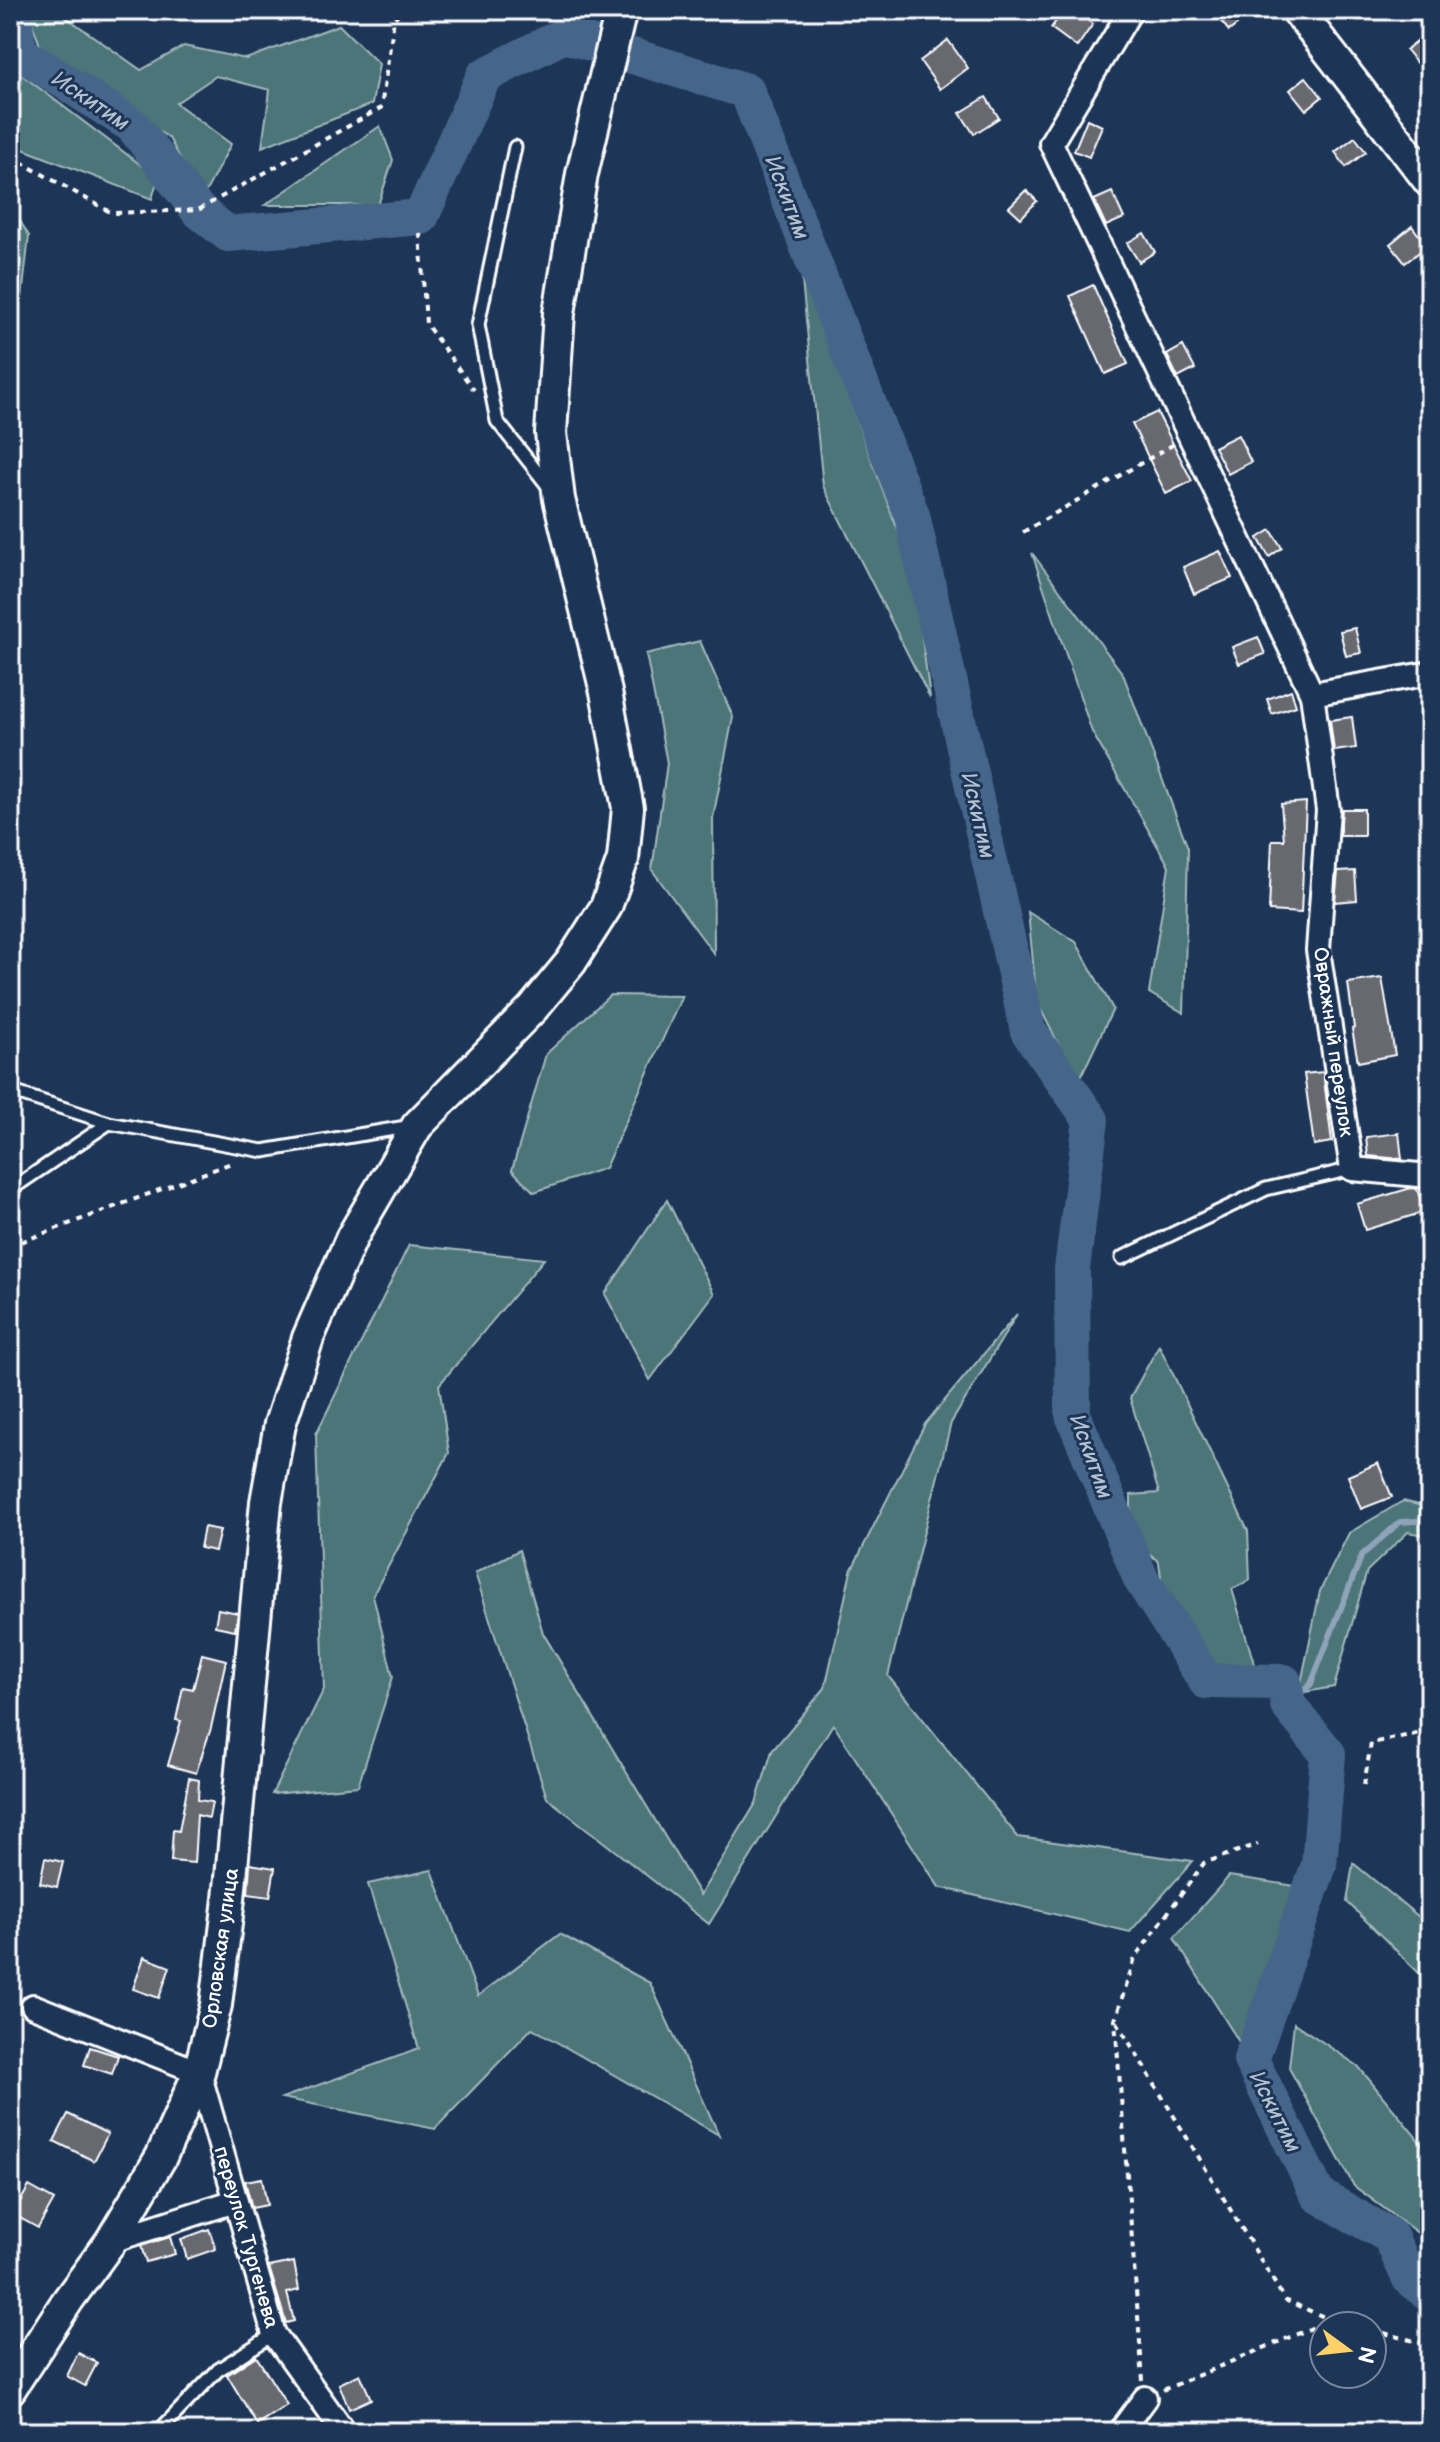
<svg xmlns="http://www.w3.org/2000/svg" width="1440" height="2442" viewBox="0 0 1440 2442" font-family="'Balsamiq Sans',sans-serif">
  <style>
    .green { fill: #4b7478; stroke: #a5babc; stroke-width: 2 }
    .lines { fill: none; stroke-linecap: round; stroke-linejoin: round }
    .stream { stroke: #8fa3b9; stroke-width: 6 }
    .river { stroke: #44668a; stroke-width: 36 }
    .building { fill: #686771; stroke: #fff; stroke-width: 2 }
    .lane-casing { stroke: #fff; stroke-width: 17 }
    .street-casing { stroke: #fff; stroke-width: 28 }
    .secondary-casing { stroke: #fff; stroke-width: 36 }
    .path { stroke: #fff; stroke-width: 4; stroke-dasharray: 6 6; stroke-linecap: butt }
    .lane { stroke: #1d3557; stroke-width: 11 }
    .street { stroke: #1d3557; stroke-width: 22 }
    .secondary { stroke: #1d3557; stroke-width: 30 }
    .labels { text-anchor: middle; stroke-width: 6; stroke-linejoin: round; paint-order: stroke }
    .street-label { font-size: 20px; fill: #fff; stroke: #1d3557 }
    .water-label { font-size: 22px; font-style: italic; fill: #b4c2d0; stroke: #1d3557 }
  </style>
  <rect width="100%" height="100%" fill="#1d3557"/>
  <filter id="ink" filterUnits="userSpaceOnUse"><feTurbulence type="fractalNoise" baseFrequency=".0125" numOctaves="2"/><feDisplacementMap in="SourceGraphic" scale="16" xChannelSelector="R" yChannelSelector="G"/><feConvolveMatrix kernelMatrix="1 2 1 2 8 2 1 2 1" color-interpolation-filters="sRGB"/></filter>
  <g filter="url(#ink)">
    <g class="green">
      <path d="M34,10H56L141,70L184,46L246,59L339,25L379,64L372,104L262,147L270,90L216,76L176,103L231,144L202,199L169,138L44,57L30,17Z"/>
      <path d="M10,66L158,178L152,199L10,144Z"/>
      <path d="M380,126L393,160L378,205H265Z"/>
      <path d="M10,204L29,236L22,298L10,290Z"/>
      <path d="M801,271L913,571L930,698L823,486Z"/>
      <path d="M1032,553L1123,674L1188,848L1184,1013L1149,993L1169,866L1092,732Z"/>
      <path d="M700,641L733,717L713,818L714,954L652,870L667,763L646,654Z"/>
      <path d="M1028,912L1076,942L1113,1009L1078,1083L1037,1002Z"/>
      <path d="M610,995L682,996L605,1168L534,1192L512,1170L546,1054Z"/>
      <path d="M667,1200L714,1294L650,1380L605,1294Z"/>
      <path d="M409,1245L544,1259L439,1385L449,1453L373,1595L393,1677L358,1786L272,1794L324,1689L316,1434Z"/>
      <path d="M1017,1314L951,1423L888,1676L1018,1837L1193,1861L1130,1932L939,1887L833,1724L709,1924L547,1798L475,1573L519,1550L543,1633L700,1895L756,1803L772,1751L825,1688L851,1571L925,1424Z"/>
      <path d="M1159,1345L1248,1531L1250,1580L1232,1589L1256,1670L1211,1666L1164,1599L1159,1562L1131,1537V1495L1159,1493L1130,1398Z"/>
      <path d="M1403,1501L1430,1508V1536L1408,1532L1367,1571L1334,1687L1299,1693L1320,1591L1349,1533Z"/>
      <path d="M1353,1863L1430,1926V1984L1347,1902Z"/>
      <path d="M432,1870L478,1996L560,1934L650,1983L719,2135L532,2028L435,2129L282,2098L419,2049L368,1884Z"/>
      <path d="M1229,1876L1302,1887L1241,2045L1174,1938Z"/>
      <path d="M1294,2023L1358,2066L1430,2154V2242L1354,2186L1289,2068Z"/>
    </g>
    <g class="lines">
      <path class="stream" d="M1288,1705L1311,1684L1362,1555L1400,1522L1430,1520"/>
      <path class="river" d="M13,10L19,52L133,126L198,210L228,234L421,217L484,76L564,35L747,91L912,515L1028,1031L1091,1120L1072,1269L1073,1415L1141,1579L1206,1681L1284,1682L1288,1705L1328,1754L1319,1865L1251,2060L1318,2195L1390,2236L1410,2279L1430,2294"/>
    </g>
    <g class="building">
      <path d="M1064,10H1072L1093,24L1077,47L1051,28Z"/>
      <path d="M1212,10H1256L1229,31Z"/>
      <path d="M1430,31V80L1406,50Z"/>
      <path d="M948,40L968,68L940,89L920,61Z"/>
      <path d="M1306,77L1322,97L1306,110L1290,90Z"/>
      <path d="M986,97L999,118L974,134L960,113Z"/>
      <path d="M1087,119L1102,126L1089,157L1074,151Z"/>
      <path d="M1355,137L1366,152L1346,167L1335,152Z"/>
      <path d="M1026,190L1037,201L1021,218L1009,207Z"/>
      <path d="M1112,192L1124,218L1106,226L1094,200Z"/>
      <path d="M1412,226L1427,246L1405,263L1390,244Z"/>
      <path d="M1144,233L1155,252L1139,262L1127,243Z"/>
      <path d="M1093,285L1128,364L1105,374L1070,296Z"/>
      <path d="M1183,346L1195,369L1178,378L1167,355Z"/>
      <path d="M1157,412L1192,481L1166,494L1132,424Z"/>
      <path d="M1238,435L1251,462L1228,474L1214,447Z"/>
      <path d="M1271,530L1282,548L1269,557L1258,538Z"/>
      <path d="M1220,551L1232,578L1194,594L1183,567Z"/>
      <path d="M1355,628L1361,653L1346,656L1340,631Z"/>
      <path d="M1258,637L1265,654L1239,664L1232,647Z"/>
      <path d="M1291,690L1296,706L1272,714L1267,699Z"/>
      <path d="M1352,717L1356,748L1334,751L1330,720Z"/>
      <path d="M1306,802L1301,913L1269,911L1272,840H1284L1281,804Z"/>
      <path d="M1342,809H1364V836H1340Z"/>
      <path d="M1355,871L1357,900L1335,902L1338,872Z"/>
      <path d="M1382,978L1395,1055L1358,1062L1352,1029L1354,1028L1348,983Z"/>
      <path d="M1323,1072L1332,1142L1314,1145L1304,1074Z"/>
      <path d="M1399,1133L1402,1159L1368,1156L1366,1137Z"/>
      <path d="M1411,1188L1417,1189L1424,1212L1365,1230L1357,1204Z"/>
      <path d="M1378,1463L1392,1497L1361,1509L1348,1476Z"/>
      <path d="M204,1527L220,1530L215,1551L200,1548Z"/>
      <path d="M218,1609L238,1613L235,1630L215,1626Z"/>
      <path d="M202,1654L226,1660L211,1728L196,1773L168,1765L181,1721L176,1720L183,1687L193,1689Z"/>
      <path d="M189,1778L199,1780L198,1800L212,1802L209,1818L197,1815L194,1863L171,1861L173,1830L179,1831Z"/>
      <path d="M45,1858L63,1862L57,1887L40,1883Z"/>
      <path d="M250,1864L275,1868L270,1897L248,1894Z"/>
      <path d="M144,1957L170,1967L159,1998L133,1989Z"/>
      <path d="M90,2047L118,2056L112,2074L84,2065Z"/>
      <path d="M68,2114L108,2134L94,2161L54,2141Z"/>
      <path d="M262,2178L267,2205L252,2208L245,2181Z"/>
      <path d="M29,2186L54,2200L38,2228L13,2214Z"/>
      <path d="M209,2229L216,2249L187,2259L181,2239Z"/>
      <path d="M170,2237L175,2254L146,2262L141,2246Z"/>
      <path d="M294,2262L299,2290L287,2293L294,2321L286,2323L269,2267Z"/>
      <path d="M78,2353L97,2363L85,2386L67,2376Z"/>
      <path d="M256,2356L287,2405L257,2424L227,2375Z"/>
      <path d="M360,2374L371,2399L349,2409L339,2384Z"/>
    </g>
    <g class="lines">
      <g class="lane-casing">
        <g id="lane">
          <path d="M515,147L478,325L497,421L548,486"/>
          <path d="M10,1091L109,1123L263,1151L412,1126"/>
          <path d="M10,1190L109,1123"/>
          <path d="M1122,1258L1266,1189L1352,1169"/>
          <path d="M158,2432L218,2370L274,2334"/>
        </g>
      </g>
      <g class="street-casing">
        <g id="street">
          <path d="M1131,10L1051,143L1312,694L1328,810L1318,950L1352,1169L1430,1176"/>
          <path d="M1312,694L1430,673"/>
          <path d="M33,2006L199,2072L274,2334L344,2432"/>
          <path d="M111,2241L235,2201"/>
          <path d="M1120,2432L1145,2398"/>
        </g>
      </g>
      <g class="secondary-casing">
        <g id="secondary">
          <path d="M1297,10L1430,182"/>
          <path d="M10,2389L68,2300L111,2241L161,2157L199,2072L216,2005L229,1899L266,1502L280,1424L308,1338L352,1237L417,1126L533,1008L571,962L606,907L623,859L628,808L606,692L559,499L551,433L559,313L582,174L621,10"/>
        </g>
      </g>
      <g class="path">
        <path d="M10,156L112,213L198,210L381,108L394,19L401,10"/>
        <path d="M420,233L426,324L474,390"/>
        <path d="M1023,532L1174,444"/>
        <path d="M10,1246L234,1162"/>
        <path d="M1364,1785L1371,1743L1430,1731"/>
        <path d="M1117,2022L1285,2300L1331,2320L1356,2326"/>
        <path d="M1372,2330L1430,2345"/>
        <path d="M1143,2381L1115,2020L1135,1958L1204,1863L1258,1844"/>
        <path d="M1163,2390L1331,2320"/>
      </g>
      <use href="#lane" class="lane"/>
      <use href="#street" class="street"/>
      <use href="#secondary" class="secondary"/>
    </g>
  </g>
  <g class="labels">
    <g class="street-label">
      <text transform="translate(1334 1042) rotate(82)" y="7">Овражный переулок</text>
      <text transform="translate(220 1948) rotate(-82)" y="7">Орловская улица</text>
      <text transform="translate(247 2237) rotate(74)" y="7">переулок Тургенева</text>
    </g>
    <g class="water-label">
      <text transform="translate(91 100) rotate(34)" y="8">Искитим</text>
      <text transform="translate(788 197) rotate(69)" y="8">Искитим</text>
      <text transform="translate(979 815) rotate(77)" y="8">Искитим</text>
      <text transform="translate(1092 1456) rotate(70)" y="8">Искитим</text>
      <text transform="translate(1276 2111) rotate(63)" y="8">Искитим</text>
    </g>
  </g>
  <rect width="1440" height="2442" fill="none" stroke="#1d3557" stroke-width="40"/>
  <rect x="20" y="20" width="1400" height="2402" fill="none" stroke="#fff" stroke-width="3" filter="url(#ink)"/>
  <g transform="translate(1348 2350) rotate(105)"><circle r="38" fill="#1d3557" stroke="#77869a" stroke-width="2"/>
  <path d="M0-6L14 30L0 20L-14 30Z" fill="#ffd166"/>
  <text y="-12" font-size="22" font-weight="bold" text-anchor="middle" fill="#ffffff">N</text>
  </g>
</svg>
